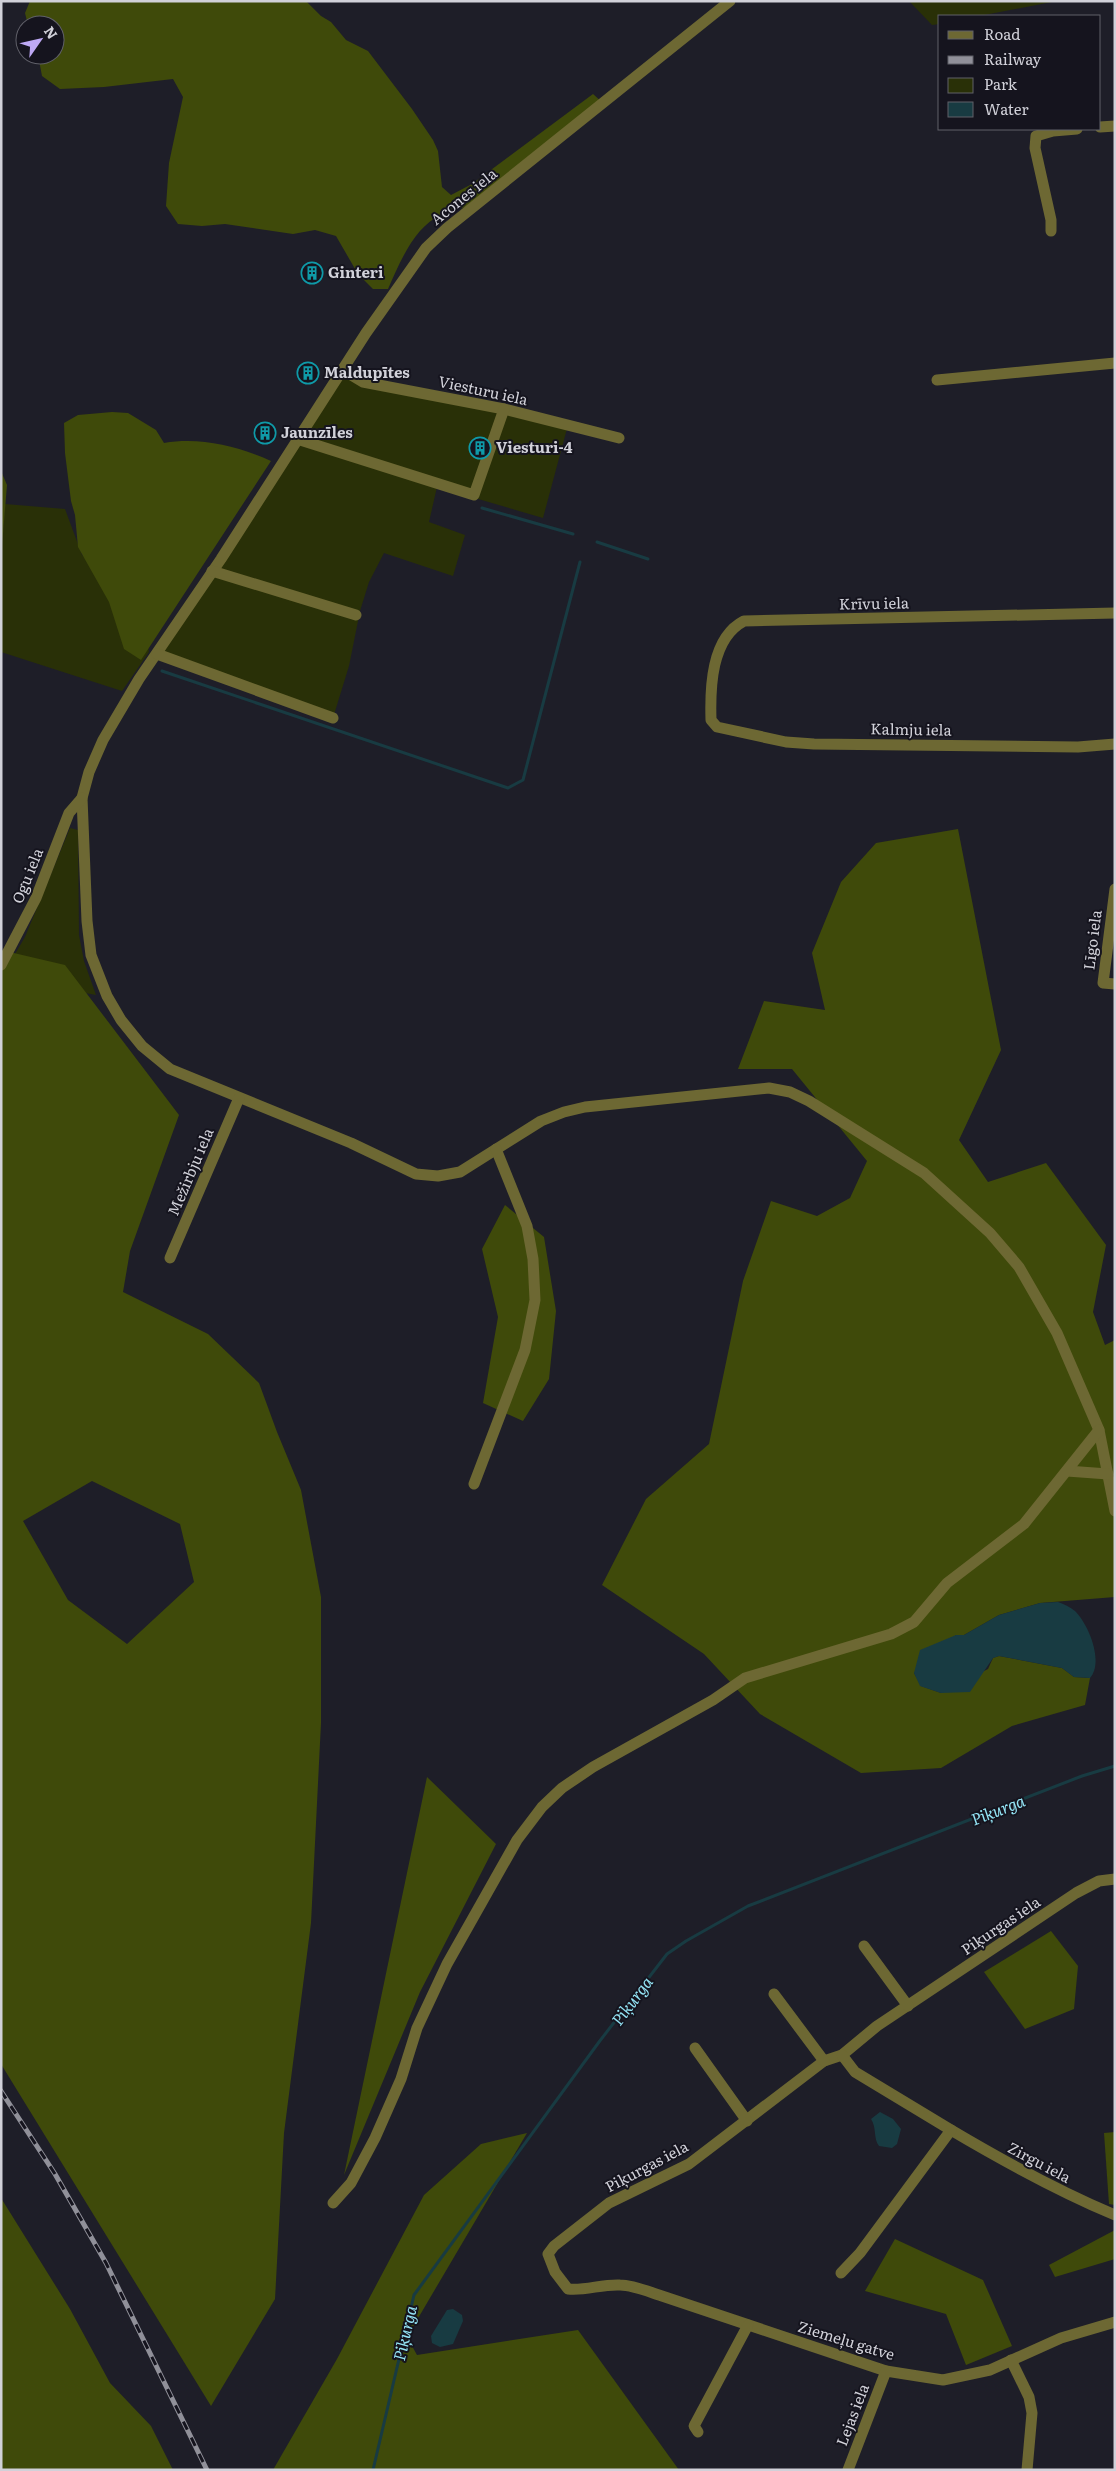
<svg xmlns="http://www.w3.org/2000/svg" width="1116" height="2471" viewBox="0 0 1116 2471" font-family="Literata,serif">
  <style>
    .green { fill: #293007 }
    .forest { fill: #3f4a0a; fill-rule: evenodd }
    .water { fill: #183b42 }
    .lines { fill: none; stroke-linecap: round; stroke-linejoin: round }
    .stream { stroke: #183b42; stroke-width: 3 }
    .minor { stroke: #6d6833; stroke-width: 11 }
    .rail-casing { stroke: #909099; stroke-width: 5 }
    .rail { stroke: #15141e; stroke-width: 3; stroke-dasharray: 9; stroke-linecap: butt }
    .labels { text-anchor: middle; stroke-width: 4; stroke-linejoin: round; paint-order: stroke }
    .street-label { font-size: 15px; fill: #d1d1d9; stroke: #15141e }
    .poi-label { font-size: 15px; font-weight: bold; fill: #d1d1d9; stroke: #15141e; text-anchor: start }
    .water-label { font-size: 16px; font-style: italic; fill: #94e4f5; stroke: #15141e }
  </style>
  <rect width="100%" height="100%" fill="#1e1e28"/>
  <g class="green">
    <path d="M909,1H1057L979,16H940V24L932,25Z"/>
    <path d="M343,370L363,382L568,425L543,518L437,487L429,522L465,535L453,576L384,553L369,582L360,611L349,666L333,718L157,654Z"/>
    <path d="M5,504L65,509L82,555L139,597L149,652L122,691L1,652V558Z"/>
    <path d="M70,828L78,830L79,935L84,961L96,995L1,978L25,937Z"/>
  </g>
  <g class="forest">
    <path d="M30,1H306L321,16L331,22L346,40L368,51L412,109L433,140L438,151L442,187L451,195L472,184L593,94L603,103L469,206C460,209 450,210 442,214C414,227 400,262 388,289H373L358,274L336,236L315,230L293,234L225,224L202,226L178,224L166,206L169,163L183,97L173,79L104,87L60,89L42,76L38,55H55V25H28L25,13Z"/>
    <path d="M112,412L128,413L156,430L164,443C201,437 237,446 271,461L141,660L124,649L109,602L78,547L75,515L71,501L65,453L64,423L78,415Z"/>
    <path d="M1,471L7,485L1,558Z"/>
    <path d="M958,829L1001,1050L959,1140L988,1182L1046,1163L1106,1245L1093,1312L1105,1345L1115,1340V1597L1040,1603L999,1615L964,1635H956L914,1673L921,1686L941,1693L988,1669L993,1658L999,1656L1062,1668L1074,1677L1090,1678L1085,1705L1012,1726L941,1768L861,1773L760,1714L704,1654L602,1585L646,1499L709,1444L743,1281L771,1201L817,1216L850,1198L867,1161L792,1069H738L764,1001L825,1010L812,953L841,882L876,843Z"/>
    <path d="M1,950L65,965L179,1115L130,1251L123,1292L208,1334L259,1383L277,1432L301,1490L321,1597V1723L311,1923L284,2133L275,2299L211,2406L1,2064ZM92,1481L180,1524L194,1582L127,1644L68,1600L23,1521Z"/>
    <path d="M505,1205L544,1237L556,1311L549,1379L523,1421L483,1403L498,1317L482,1249Z"/>
    <path d="M427,1777L496,1844L420,1992L344,2175Z"/>
    <path d="M1051,1931L1078,1966L1074,2009L1025,2029L984,1972Z"/>
    <path d="M1115,2132V2205L1109,2204L1104,2133Z"/>
    <path d="M527,2133L407,2337L417,2355L578,2330L679,2470H273L337,2359L424,2195L481,2144Z"/>
    <path d="M1,2198L70,2309L110,2383L151,2426L173,2470H1Z"/>
    <path d="M1115,2230V2259L1055,2277L1049,2265Z"/>
    <path d="M895,2239L983,2280L1012,2346L966,2365L946,2314L865,2291Z"/>
  </g>
  <g class="water">
    <path d="M1058,1602C1064,1604 1070,1607 1075,1611C1089,1625 1104,1662 1090,1678L1074,1677L1062,1668L999,1656L993,1658L970,1692L941,1693L920,1686L914,1673L920,1650L956,1635H964L999,1615L1040,1603Z"/>
    <path d="M880,2112L893,2119L901,2129L897,2144L892,2148L879,2146C873,2138 877,2128 871,2119Z"/>
    <path d="M453,2309L462,2315L463,2321L453,2344L440,2347L432,2343L431,2336L447,2310Z"/>
  </g>
  <g class="lines">
    <g class="stream">
      <path d="M482,508L573,534"/>
      <path d="M597,542L648,559"/>
      <path d="M162,671L508,788L523,780L580,562"/>
      <path d="M373,2470L414,2295L599,2042L667,1954L686,1941L748,1906L1082,1776L1115,1766"/>
    </g>
    <g class="minor">
      <path d="M730,1L447,228L426,248L366,333L221,559L139,679L103,740L89,772L82,798L87,921L91,955L107,996L121,1020L142,1046L170,1069L351,1143L416,1174L438,1176L460,1172L541,1121L564,1112L585,1107L769,1088L790,1092L809,1101L924,1173L990,1233L1019,1267L1057,1333L1099,1430L1115,1511"/>
      <path d="M1100,127L1115,126"/>
      <path d="M1051,231V220L1035,148L1036,136L1053,131L1077,129"/>
      <path d="M343,370L363,382L504,409L619,438"/>
      <path d="M937,380L1115,363"/>
      <path d="M297,439L474,495L504,409"/>
      <path d="M212,571L356,615"/>
      <path d="M1115,613L744,621C711,638 710,688 711,720L717,727L786,742L814,744L1078,747L1115,744"/>
      <path d="M157,654L333,718"/>
      <path d="M1115,889L1103,983L1115,984"/>
      <path d="M1,965L36,898L69,813L82,798"/>
      <path d="M170,1258L239,1098"/>
      <path d="M1067,1471L1108,1474"/>
      <path d="M474,1484L525,1350L535,1300L533,1259L527,1226L496,1149"/>
      <path d="M1115,1879L1099,1881L1076,1893L877,2026L842,2055L824,2061L689,2164L609,2203L554,2246L548,2254L555,2272L568,2289C585,2291 602,2284 620,2285C632,2285 647,2291 659,2295L886,2371L943,2380L990,2370L1061,2338L1115,2322"/>
      <path d="M864,1946L908,2006"/>
      <path d="M774,1994L824,2061"/>
      <path d="M695,2048L747,2121"/>
      <path d="M951,2130C1005,2162 1058,2191 1115,2215"/>
      <path d="M333,2203L351,2183L375,2138L401,2079L417,2028L447,1964L517,1840L542,1807L562,1788L593,1767L713,1700L745,1678L891,1634L914,1622L947,1583L1024,1524L1099,1430"/>
      <path d="M841,2273L860,2253L951,2130L855,2072L842,2055"/>
      <path d="M1011,2360L1029,2397L1032,2413L1027,2470"/>
      <path d="M698,2432L694,2426L748,2325"/>
      <path d="M848,2470L886,2371"/>
    </g>
    <g class="rail-casing">
      <path id="rail" d="M1,2091L55,2174L106,2263L207,2470"/>
    </g>
    <use href="#rail" class="rail"/>
  </g>
  <defs>
    <g id="building-ring" transform="scale(1.125)"><circle r="9.5" fill="#15141e" stroke="#0f9aa8" stroke-width="1.5"/><path d="M-4-6H4V6H1V3H-1V6H-4ZM-2.5-4.3h1.7v1.8h-1.7ZM.8-4.3h1.7v1.8H.8ZM-2.5-1h1.7V.8h-1.7ZM.8-1h1.7V.8H.8Z" fill="#0f9aa8"/></g>
  </defs>
  <g fill-rule="evenodd">
    <use href="#building-ring" x="312" y="273"/>
    <use href="#building-ring" x="308" y="373"/>
    <use href="#building-ring" x="265" y="433"/>
    <use href="#building-ring" x="480" y="448"/>
  </g>
  <g class="labels">
    <g class="street-label">
      <text transform="translate(464 197) rotate(-39)" y="5">Acones iela</text>
      <text transform="translate(483 391) rotate(12)" y="5">Viesturu iela</text>
      <text transform="translate(874 604) rotate(-1)" y="5">Krīvu iela</text>
      <text transform="translate(911 730) rotate(1)" y="5">Kalmju iela</text>
      <text transform="translate(28 876) rotate(-68)" y="5">Ogu iela</text>
      <text transform="translate(1093 940) rotate(-83)" y="5">Līgo iela</text>
      <text transform="translate(191 1172) rotate(-67)" y="5">Mežirbju iela</text>
      <text transform="translate(1001 1926) rotate(-34)" y="5">Piķurgas iela</text>
      <text transform="translate(1039 2163) rotate(28)" y="5">Zirgu iela</text>
      <text transform="translate(647 2167) rotate(-28)" y="5">Piķurgas iela</text>
      <text transform="translate(846 2341) rotate(17)" y="5">Ziemeļu gatve</text>
      <text transform="translate(853 2415) rotate(-69)" y="5">Lejas iela</text>
    </g>
    <g class="poi-label">
      <text x="328" y="278">Ginteri</text>
      <text x="324" y="378">Maldupītes</text>
      <text x="281" y="438">Jaunzīles</text>
      <text x="496" y="453">Viesturi-4</text>
    </g>
    <g class="water-label">
      <text transform="translate(998 1810) rotate(-21)" y="6">Piķurga</text>
      <text transform="translate(632 2001) rotate(-53)" y="6">Piķurga</text>
      <text transform="translate(405 2333) rotate(-77)" y="6">Piķurga</text>
    </g>
  </g>
  <rect width="1116" height="2471" fill="none" stroke="#d1d1d9" stroke-width="5"/>
  <rect x="938" y="15" width="162" height="115" fill="#15141e" stroke="#606069"/>
  <rect x="948" y="31" width="25" height="8" fill="#6d6833" stroke="#606069"/>
  <text x="984" y="40" font-size="15" fill="#d1d1d9">Road</text>
  <rect x="948" y="56" width="25" height="8" fill="#909099" stroke="#606069"/>
  <text x="984" y="65" font-size="15" fill="#d1d1d9">Railway</text>
  <rect x="948" y="78" width="25" height="15" fill="#293007" stroke="#606069"/>
  <text x="984" y="90" font-size="15" fill="#d1d1d9">Park</text>
  <rect x="948" y="102" width="25" height="15" fill="#183b42" stroke="#606069"/>
  <text x="984" y="115" font-size="15" fill="#d1d1d9">Water</text>
  <g transform="translate(40 40) rotate(56)"><circle r="24" fill="#15141e" stroke="#606069"/>
  <path d="M0-4L9 19L0 12L-9 19Z" fill="#bea9f5"/>
  <text y="-8" font-size="14" font-weight="bold" text-anchor="middle" fill="#d1d1d9">N</text>
  </g>
</svg>
